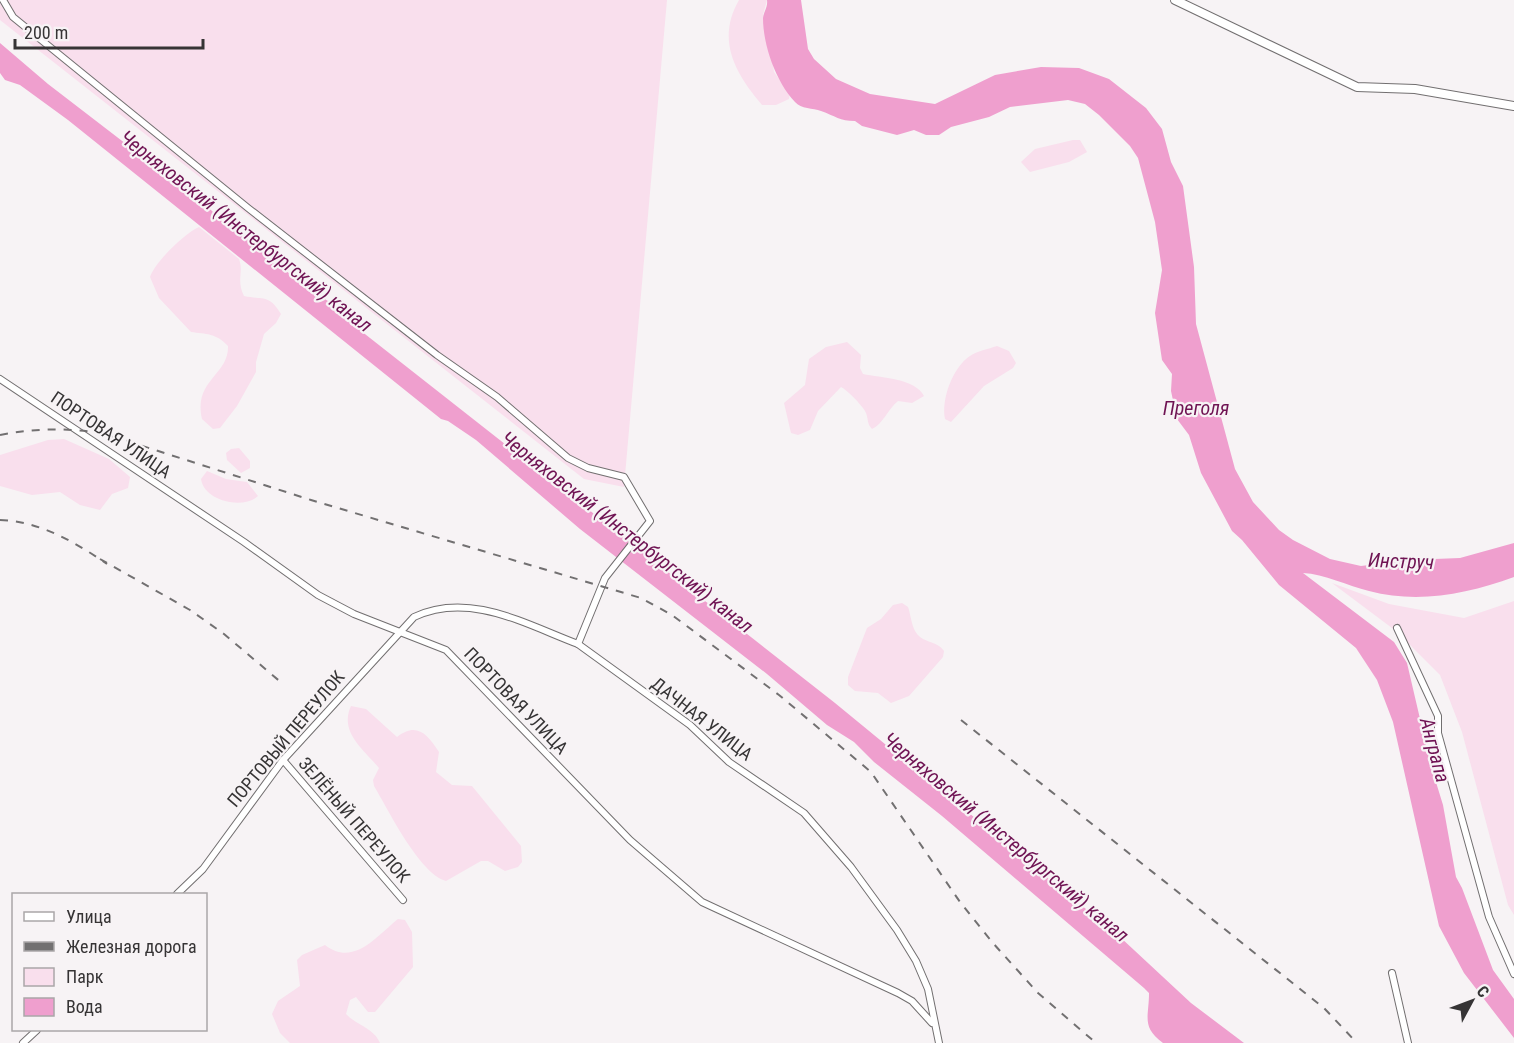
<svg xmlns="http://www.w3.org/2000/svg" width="1514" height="1043" viewBox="0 0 1514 1043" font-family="'Roboto Condensed',sans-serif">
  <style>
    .green { fill: #f9dfed }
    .water { fill: #ef9fce }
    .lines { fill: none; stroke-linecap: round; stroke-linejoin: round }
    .street-casing { stroke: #726f70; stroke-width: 8 }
    .secondary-casing { stroke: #726f70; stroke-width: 10 }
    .street { stroke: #fff; stroke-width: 6 }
    .secondary { stroke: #fff; stroke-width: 8 }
    .rail { stroke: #727071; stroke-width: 2; stroke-dasharray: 8 8; stroke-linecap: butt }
    .labels { text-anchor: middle; stroke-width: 4.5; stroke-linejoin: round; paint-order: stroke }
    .street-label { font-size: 18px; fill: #363435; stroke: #f7f3f5 }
    .water-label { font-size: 20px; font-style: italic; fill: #6f1353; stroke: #f7f3f5 }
  </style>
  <rect width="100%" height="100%" fill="#f7f3f5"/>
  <g class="green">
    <path d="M0,0H667L624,487L584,479L0,20Z"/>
    <path d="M739,0H767L763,15L766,41L772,57L774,72L790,94L789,99L776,105H762C735,73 716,40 739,0Z"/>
    <path d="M1073,140H1080L1087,152L1069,162L1030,172L1021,162L1035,149Z"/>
    <path d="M199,227L239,259C244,272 236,280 244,296C263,300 269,294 281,314L276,323L264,334L256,362V372L237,406L220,428L213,429L202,419C193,380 229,375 228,346C216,333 206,334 191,332L159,298L150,277C155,262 185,233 199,227Z"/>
    <path d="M847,342L861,355L860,368L863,374C881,378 915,378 924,396L912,403L898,401C888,409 883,424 872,429C866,423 869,418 865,411C861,404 847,390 841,387L818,411L810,430L798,435L791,433L784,403L805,385L809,359L826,347Z"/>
    <path d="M997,346L1009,351L1016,363L1013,368L984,386L951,422L945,419C941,399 953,367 970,356C977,351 988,349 997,346Z"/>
    <path d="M64,439L109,459L130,477L128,488L112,494L100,510L80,505L60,492L32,495L0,486V455L48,440Z"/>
    <path d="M239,448L250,461V468L241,473L227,460L226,453L231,449Z"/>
    <path d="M207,471L226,479L247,482L258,496C243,510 204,501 201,479Z"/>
    <path d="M1332,583L1389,604L1464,618L1514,601V915L1508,905L1462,732L1440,675L1396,631Z"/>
    <path d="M902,603L908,607C912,618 911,632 923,639C931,643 938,643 944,651L943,657L909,696L891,703L878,693L855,691L848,685V677L867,628L881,619L893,605Z"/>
    <path d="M351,706L366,709L397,737C416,722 427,733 439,752L436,772L452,785L472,786L521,846L522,862L518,867L505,871L488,861H481L446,881C419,873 389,811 374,786L373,780L379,768C363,749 339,732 351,706Z"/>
    <path d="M398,919L405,920L412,932L413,967L375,1012H368L356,997L350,1000L346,1014C356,1025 374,1028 380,1043H290L280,1033L272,1014L278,1001L300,986L297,960L302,955L325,945C353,967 376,937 398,919Z"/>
  </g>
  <g class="water">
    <path d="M767,0H801L808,49L814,59L836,79L870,94L935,104L995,75L1041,67L1079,68L1109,79L1146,108L1162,129L1171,162L1183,186L1194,267L1196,324L1235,469L1253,502L1279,530L1293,540L1330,559L1361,566L1409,560L1460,558L1514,543V577C1467,594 1418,604 1369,591C1348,586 1324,574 1303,573L1394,642L1407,663L1431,766L1443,805L1456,877L1462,888L1493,970L1514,999V1038L1464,973L1439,926L1393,722L1377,680L1356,648L1279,585L1242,540L1232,531L1201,473L1189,435L1177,419L1171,391L1172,374L1162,360L1155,313L1162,270L1155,222L1138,158L1130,146L1099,115L1085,104L1068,100L1010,107L989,117L951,127L939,135H926L914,130L897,135L862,126L855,121C840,121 835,116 821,111C813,108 801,109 795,102C776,82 763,45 763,18C764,11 768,7 767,0Z"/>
    <path d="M0,43L48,84L208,207L228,227L248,238L272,261L339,309L356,327L835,703L1120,937L1191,1003L1244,1043H1163C1141,1027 1149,1017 1149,993L1144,988L942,816L874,762L854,742L827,725L767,674L580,529L476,440L448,421L441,419L68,120L20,85L5,80L0,73Z"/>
  </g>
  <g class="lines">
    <g class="street-casing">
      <g id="street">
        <path d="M3,0L13,17L248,208L437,355L497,397L568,458L588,468L624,477L650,521L605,578L578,644L690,725L729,762L804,813L851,867L897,930L916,961L928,989L939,1043"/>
        <path d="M0,379L244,542L318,595L354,614L446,650L630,840L702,902L898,993L912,1001L932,1023"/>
        <path d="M1397,628L1438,716V733L1489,917L1514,974"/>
        <path d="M283,760L403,900"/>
        <path d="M177,894L203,869L283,760L414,617C469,591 525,624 578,644"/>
        <path d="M1392,973L1408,1043"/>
        <path d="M23,1043L37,1030"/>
      </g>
    </g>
    <g class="secondary-casing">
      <path id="secondary" d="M1175,0L1357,87L1415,89L1514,106"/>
    </g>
    <use href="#street" class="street"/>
    <use href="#secondary" class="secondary"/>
    <g class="rail">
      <path d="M0,435C34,428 67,428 102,433L311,500L641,598L672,615L779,695L871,772L960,902L992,942L1038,993L1096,1043"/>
      <path d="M0,520C39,521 75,542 107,564"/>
      <path d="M100,559L190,610L224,634L283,684"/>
      <path d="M961,720L1324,1008L1357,1043"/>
    </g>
  </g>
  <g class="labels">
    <g class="street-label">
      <text transform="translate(111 435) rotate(34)" y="6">ПОРТОВАЯ УЛИЦА</text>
      <text transform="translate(516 701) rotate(46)" y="6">ПОРТОВАЯ УЛИЦА</text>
      <text transform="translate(702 719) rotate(38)" y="6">ДАЧНАЯ УЛИЦА</text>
      <text transform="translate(286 739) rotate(-50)" y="6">ПОРТОВЫЙ ПЕРЕУЛОК</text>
      <text transform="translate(354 820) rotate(49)" y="6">ЗЕЛЁНЫЙ ПЕРЕУЛОК</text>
    </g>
    <g class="water-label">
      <text transform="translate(246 231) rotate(38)" y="7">Черняховский (Инстербургский) канал</text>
      <text x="1196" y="415">Преголя</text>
      <text transform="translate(627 532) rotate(38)" y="7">Черняховский (Инстербургский) канал</text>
      <text transform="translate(1401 561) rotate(2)" y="7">Инструч</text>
      <text transform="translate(1435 750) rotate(75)" y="7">Анграпа</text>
      <text transform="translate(1006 837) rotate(40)" y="7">Черняховский (Инстербургский) канал</text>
    </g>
  </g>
  <rect x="12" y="893" width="195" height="138" fill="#f7f3f5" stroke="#aaa7a8" stroke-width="1.5"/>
  <rect x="24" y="912" width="30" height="9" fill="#ffffff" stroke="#aaa7a8" stroke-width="1.5"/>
  <text x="66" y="923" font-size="18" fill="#363435">Улица</text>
  <rect x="24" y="942" width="30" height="9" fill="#727071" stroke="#aaa7a8" stroke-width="1.5"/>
  <text x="66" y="953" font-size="18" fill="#363435">Железная дорога</text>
  <rect x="24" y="968" width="30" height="18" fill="#f9dfed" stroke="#aaa7a8" stroke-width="1.5"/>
  <text x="66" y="983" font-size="18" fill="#363435">Парк</text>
  <rect x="24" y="998" width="30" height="18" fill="#ef9fce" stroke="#aaa7a8" stroke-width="1.5"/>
  <text x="66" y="1013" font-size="18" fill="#363435">Вода</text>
  <g transform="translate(1472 1001) rotate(49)" stroke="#f7f3f5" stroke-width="4.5" paint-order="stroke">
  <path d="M0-4.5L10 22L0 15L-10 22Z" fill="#363435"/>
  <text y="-9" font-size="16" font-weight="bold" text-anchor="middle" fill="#363435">С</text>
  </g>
  <path d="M15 39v9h188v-9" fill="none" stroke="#363435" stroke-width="3"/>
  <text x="24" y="39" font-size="18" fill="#363435" stroke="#f7f3f5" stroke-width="4.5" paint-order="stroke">200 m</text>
</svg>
